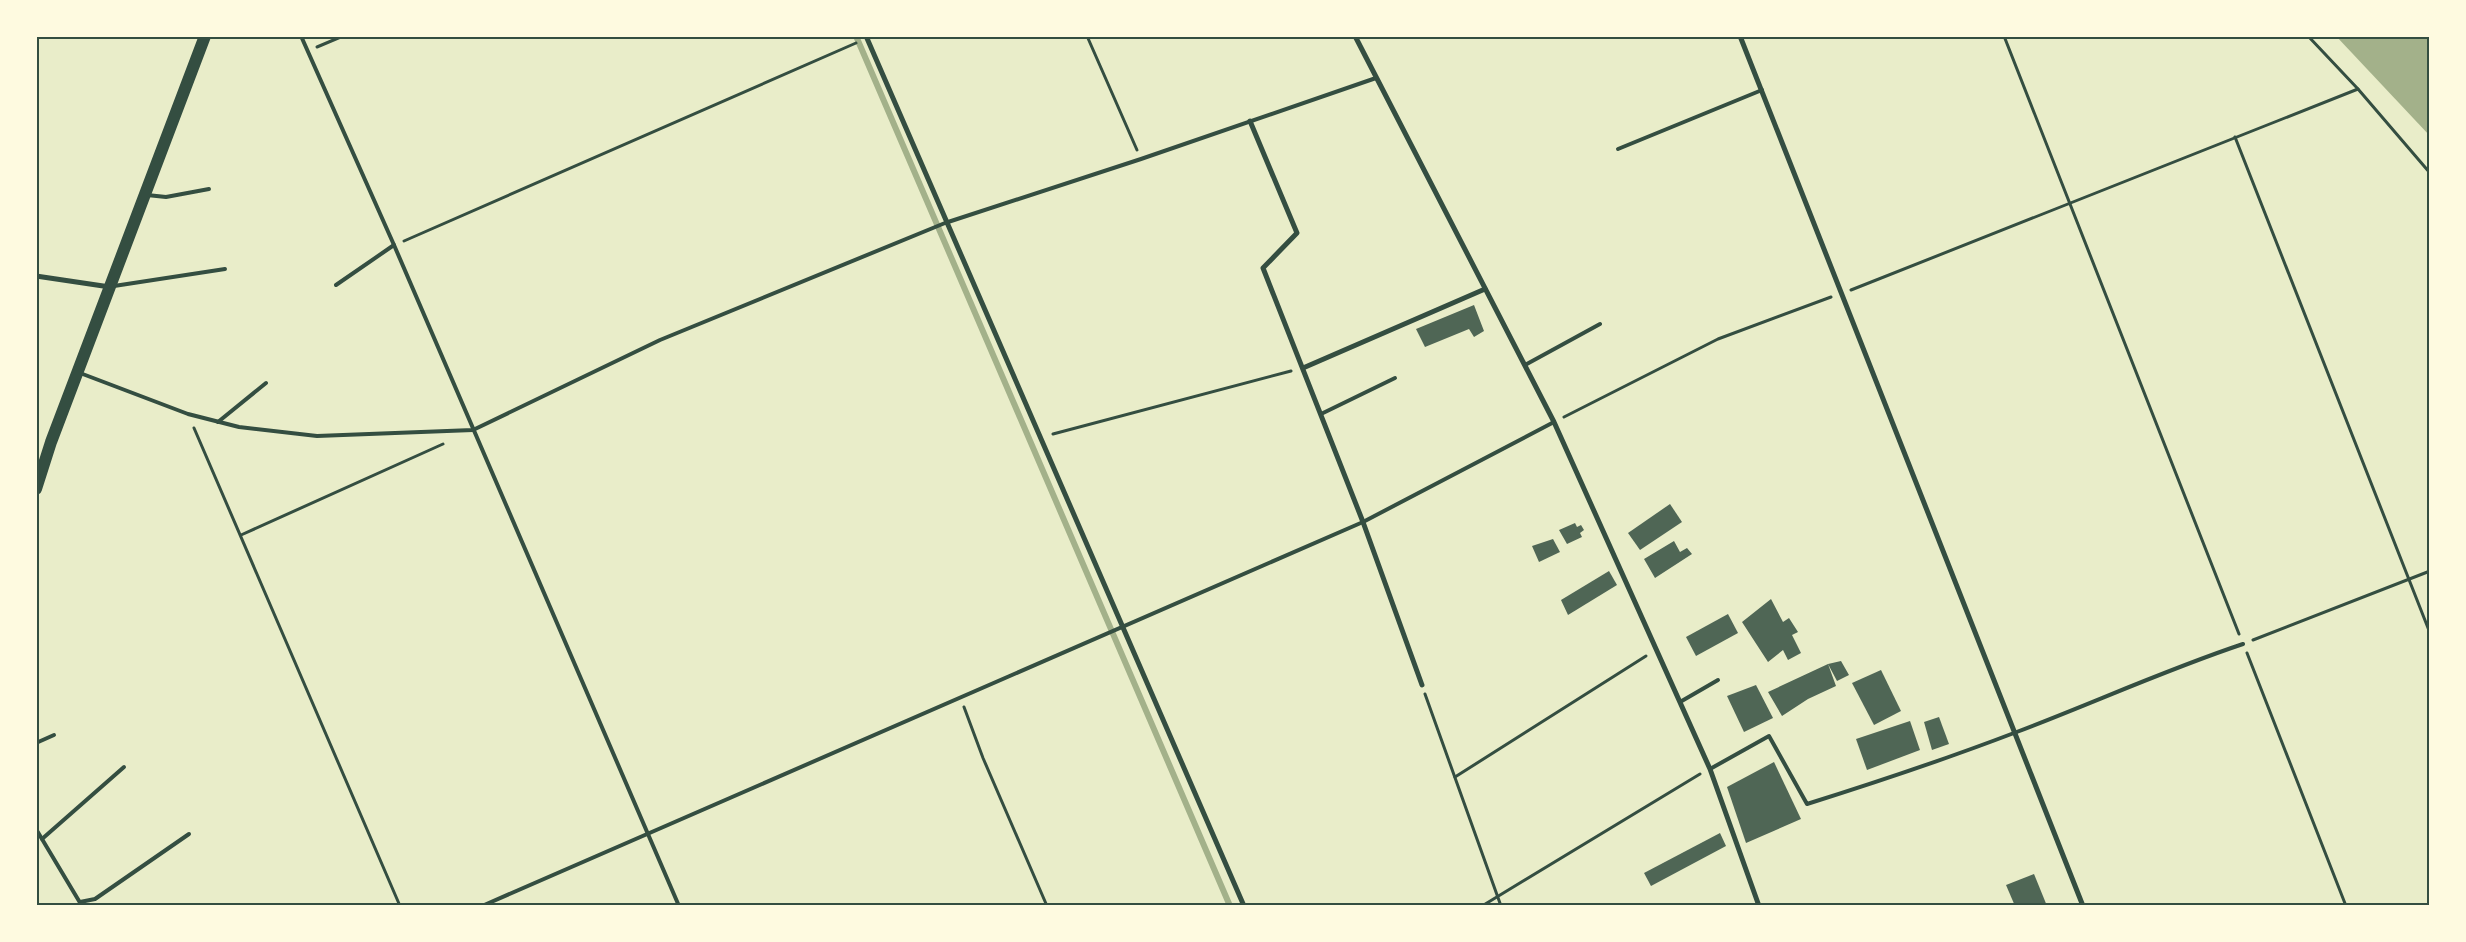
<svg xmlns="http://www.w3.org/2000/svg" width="2466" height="942" viewBox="0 0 2466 942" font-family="'Source Sans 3',sans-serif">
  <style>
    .water { fill: #a3b18a }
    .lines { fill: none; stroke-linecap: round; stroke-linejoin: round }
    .stream { stroke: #a3b18a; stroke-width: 6 }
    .building { fill: #4f6655 }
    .path { stroke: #344e41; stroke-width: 3 }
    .service { stroke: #344e41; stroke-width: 4 }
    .minor { stroke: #344e41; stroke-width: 5 }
    .primary { stroke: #344e41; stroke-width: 12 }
    .neatline { fill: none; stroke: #344e41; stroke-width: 2 }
  </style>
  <rect width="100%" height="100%" fill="#e9edc9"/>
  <path class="water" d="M2336,36H2430V136Z"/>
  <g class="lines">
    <path class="stream" d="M856,36L1230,906"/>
  </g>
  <g class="building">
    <path d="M1474,305L1484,331L1474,337L1469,329L1425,347L1416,329Z"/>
    <path d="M1670,504L1682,522L1640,550L1628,533Z"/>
    <path d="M1575,523L1577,527L1581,525L1584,530L1580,533L1582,537L1567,544L1559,530Z"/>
    <path d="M1553,539L1560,552L1539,562L1532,546Z"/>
    <path d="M1674,541L1680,552L1687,548L1692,554L1655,578L1644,559Z"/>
    <path d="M1609,571L1617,585L1568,615L1561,600Z"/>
    <path d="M1771,599L1783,622L1789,618L1798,632L1792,635L1801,653L1788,660L1783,650L1768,662L1742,622Z"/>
    <path d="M1728,614L1738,633L1696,656L1686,637Z"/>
    <path d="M1841,661L1849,675L1837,681L1828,664L1836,686L1808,699L1782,716L1768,692L1828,664Z"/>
    <path d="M1881,670L1901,711L1874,725L1852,683Z"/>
    <path d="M1756,685L1773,718L1744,732L1727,696Z"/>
    <path d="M1939,717L1949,744L1932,750L1924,722Z"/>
    <path d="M1910,721L1920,750L1867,770L1856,739Z"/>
    <path d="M1774,762L1801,819L1746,843L1727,787Z"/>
    <path d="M1720,833L1726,846L1651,886L1644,873Z"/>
    <path d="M2034,874L2047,906H2015L2006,885Z"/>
  </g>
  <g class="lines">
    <g class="path">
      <path d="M1087,36L1137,150"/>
      <path d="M2004,36L2239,634"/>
      <path d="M2308,36L2358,89L2430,173"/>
      <path d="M317,47L343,36"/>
      <path d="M2235,137L2430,633"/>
      <path d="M404,241L856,43"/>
      <path d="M1851,290L2358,89"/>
      <path d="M1564,417L1718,339L1831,297"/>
      <path d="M194,428L400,906"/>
      <path d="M1053,434L1291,371"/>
      <path d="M241,535L443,444"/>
      <path d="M2253,640L2430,571"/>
      <path d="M2247,653L2346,906"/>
      <path d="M1425,694L1501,906"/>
      <path d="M964,707L983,758L1047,906"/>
      <path d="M1455,777L1646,656"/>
      <path d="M1482,906L1700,774"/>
    </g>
    <g class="service">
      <path d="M301,36L394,245L679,906"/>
      <path d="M1618,149L1762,90"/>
      <path d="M147,195L166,197L209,189"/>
      <path d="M336,285L394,245"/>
      <path d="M114,286L225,269"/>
      <path d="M1525,365L1600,324"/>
      <path d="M80,373L188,414L239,427L317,436L473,430L660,340L945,223L1141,159L1376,78"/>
      <path d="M1321,414L1395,378"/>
      <path d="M218,422L266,383"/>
      <path d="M1680,702L1718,680"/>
      <path d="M36,743L54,735"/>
      <path d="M1710,769L1769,736L1807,804C1877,782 1946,759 2014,733C2091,704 2165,670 2243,644"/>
      <path d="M36,829L82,906"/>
      <path d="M42,839L124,767"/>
      <path d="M80,902L95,899L189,834"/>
      <path d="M482,906L1363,522L1554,422"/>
    </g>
    <g class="minor">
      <path d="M866,36L1244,906"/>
      <path d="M1355,36L1554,422L1710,769L1759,906"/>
      <path d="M1740,36L2083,906"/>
      <path d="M1250,121L1297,233L1263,268L1363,522L1422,685"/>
      <path d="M36,276L110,287"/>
      <path d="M1303,368L1485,289"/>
    </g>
    <path class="primary" d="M36,489L51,442L205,36"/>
  </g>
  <rect width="2466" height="942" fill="none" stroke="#fefae0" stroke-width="75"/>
  <rect x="38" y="38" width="2390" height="866" class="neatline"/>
</svg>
